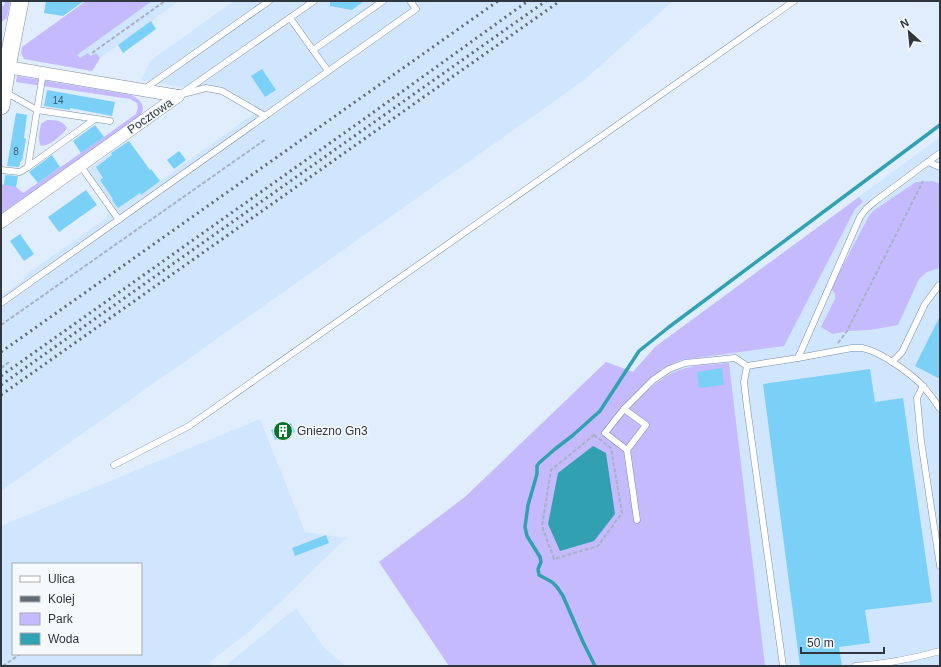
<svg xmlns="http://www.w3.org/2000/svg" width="941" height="667" viewBox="0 0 941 667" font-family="Helvetica,sans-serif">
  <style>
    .built { fill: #d0e6ff; fill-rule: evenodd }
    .green { fill: #c5bafd }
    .water { fill: #31a1b1 }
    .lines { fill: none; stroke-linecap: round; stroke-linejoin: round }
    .stream { stroke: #31a1b1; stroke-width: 3.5 }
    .building { fill: #7bd0f7 }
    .lane-casing { stroke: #7d8d9e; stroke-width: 7 }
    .street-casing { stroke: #7d8d9e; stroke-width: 13 }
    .secondary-casing { stroke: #7d8d9e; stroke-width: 18 }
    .path { stroke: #a7b2bf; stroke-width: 2; stroke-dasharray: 4 2; stroke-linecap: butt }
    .lane { stroke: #fff; stroke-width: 6 }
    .street { stroke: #fff; stroke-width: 12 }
    .secondary { stroke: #fff; stroke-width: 17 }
    .rail { stroke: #626b75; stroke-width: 3; stroke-dasharray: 2 4; stroke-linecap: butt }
    .labels { text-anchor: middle; stroke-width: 3; stroke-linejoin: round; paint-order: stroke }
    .number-label { font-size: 10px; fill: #435c6c }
    .street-label { font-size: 12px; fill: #30363e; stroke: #f5f9fc }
    .poi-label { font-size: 12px; fill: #30363e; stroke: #f5f9fc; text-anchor: start }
  </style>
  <rect width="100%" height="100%" fill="#dfedfc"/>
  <g class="built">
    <path d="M127,1H179L100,58L92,71L58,65L70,56Z"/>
    <path d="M234,1H673L583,81L1,491V296L22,281L27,274L105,219L108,214L107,208L82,174L85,172L111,153L141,195L253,114L220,93L141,80L150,61Z"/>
    <path d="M940,137V666H449L379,562L465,497L606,362L633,372L655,347Z"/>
    <path d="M260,419L305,532L346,538L277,605L251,630L210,662L212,666H1V526ZM13,564H141V654H13Z"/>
    <path d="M296,608L323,646L345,666H225Z"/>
  </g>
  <g class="green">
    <path d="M5,1H10L7,18L1,22V5L4,6Z"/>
    <path d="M86,1H152L77,55L80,58L88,53L91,56L96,53L100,58L92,71L24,59L21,53L22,47Z"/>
    <path d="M17,76L131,95C140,99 147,107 140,116L1,214V184L16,187L23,193L104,137L136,114L138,107L137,103L130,99L16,82Z"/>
    <path d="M47,120C56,120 62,120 67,128C63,135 49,146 41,146C37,139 40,131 41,124Z"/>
    <path d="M933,181L940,184V268L927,272L919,279L898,325L870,330L847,331L833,334L821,327L835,299V294L831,288L869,216L873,211L916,182Z"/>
    <path d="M859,197L863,202L855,209L784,346L681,360L663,368L644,384L649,389C653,386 657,382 662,379C680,365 707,365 729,363L765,666H449L379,562L465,497L606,362L633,372L655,347Z"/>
  </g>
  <path class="water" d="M593,446L606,453L615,514L594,541L560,551L548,524L558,473Z"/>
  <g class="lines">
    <path class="stream" d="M595,666L583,642L563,596L557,587L552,582L539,575L538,569L541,562L540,557L527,536L525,527L528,505L537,474V466L539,463L555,449L572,436L600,411L639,351L669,327L940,125"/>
  </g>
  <g class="building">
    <path d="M46,1H84L63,16L44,13Z"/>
    <path d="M330,1H364L352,10L330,6Z"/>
    <path d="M151,21L156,29L123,53L118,45Z"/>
    <path d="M262,69L276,90L265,97L251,76Z"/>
    <path d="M47,90L115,102L112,116L70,108V110L44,106Z"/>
    <path d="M16,113L27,115L24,138L26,139L22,161L21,160L19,167L7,166Z"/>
    <path d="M95,125L104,137L81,153L73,141Z"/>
    <path d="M129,141L150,170L151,169L160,181L141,195L140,193L118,208L112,200L113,199L100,180L103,178L96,167L112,155L111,153Z"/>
    <path d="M179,151L186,160L174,169L167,160Z"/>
    <path d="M52,155L60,167L38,183L29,172Z"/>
    <path d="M5,175L18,176L16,187L4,185Z"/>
    <path d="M86,190L97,205L59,232L48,217Z"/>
    <path d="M20,234L34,254L24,261L10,241Z"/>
    <path d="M940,316V379L915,366Z"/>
    <path d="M722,368L724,385L699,388L697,372Z"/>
    <path d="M870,369L875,402L903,398L932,602L865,610L870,643L839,647L842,666H800L763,384Z"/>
    <path d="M291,423L295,432L275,440L271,430Z"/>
    <path d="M326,535L329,543L295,556L292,548Z"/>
  </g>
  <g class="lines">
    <g class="lane-casing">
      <g id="lane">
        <path d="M290,18L328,71"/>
        <path d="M313,50L383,1"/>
        <path d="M143,90L269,1"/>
        <path d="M5,92L37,110L110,121"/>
        <path d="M183,94L206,88L222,91L265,116"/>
        <path d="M178,96L314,1"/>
        <path d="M928,162L940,167"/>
        <path d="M80,165L119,220"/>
        <path d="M28,167L95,119"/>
        <path d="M1,170L20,172L28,167L43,73"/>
        <path d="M1,303L416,9L410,1"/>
        <path d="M798,358L852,348C855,348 859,348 862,348C880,351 910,373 923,386C929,393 935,401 940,409"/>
        <path d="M892,362L902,352L925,304L939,285H940"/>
        <path d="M747,366L744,382L747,407L783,666"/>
        <path d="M923,386L917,398L921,441L940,566"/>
        <path d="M624,409L646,425L627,450"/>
        <path d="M114,465L189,426L794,1"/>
        <path d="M637,520L627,450L605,433L624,409L653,380L669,369L685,363L735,358L747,366L798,358L860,217L866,209L874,202L940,153"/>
        <path d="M855,666C884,664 912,659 940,651"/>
      </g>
    </g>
    <g class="street-casing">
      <g id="street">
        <path d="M7,67L178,96"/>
        <path d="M1,222L178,96"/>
      </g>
    </g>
    <g class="secondary-casing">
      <path id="secondary" d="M1,106L7,67L20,1"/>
    </g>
    <g class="path">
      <path d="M92,53L165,1"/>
      <path d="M1,325L266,139"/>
      <path d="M838,343L847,331L923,181"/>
      <path d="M1,368L9,362"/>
      <path d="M1,415H2"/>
      <path d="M594,435L611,448L622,513L598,546L554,559L542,526L551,470Z"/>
      <path d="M3,666L20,654"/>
    </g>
    <use href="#lane" class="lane"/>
    <use href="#street" class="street"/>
    <use href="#secondary" class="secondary"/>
    <g class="rail">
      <path d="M1,352L498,1"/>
      <path d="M1,376L364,119L528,1"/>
      <path d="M1,385L546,1"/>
      <path d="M1,395L560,1"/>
    </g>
  </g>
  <defs>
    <g id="building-disc" transform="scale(1)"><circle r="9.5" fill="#057427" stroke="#f5f9fc"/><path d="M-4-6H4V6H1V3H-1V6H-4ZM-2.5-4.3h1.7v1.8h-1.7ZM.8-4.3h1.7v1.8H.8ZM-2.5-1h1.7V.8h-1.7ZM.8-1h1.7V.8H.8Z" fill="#fff"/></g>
  </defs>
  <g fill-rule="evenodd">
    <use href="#building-disc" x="283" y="431"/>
  </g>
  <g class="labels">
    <g class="number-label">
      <text x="58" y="104">14</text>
      <text x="16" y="155">8</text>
    </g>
    <g class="street-label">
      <text transform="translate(150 116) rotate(-35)" y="4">Pocztowa</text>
    </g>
    <g class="poi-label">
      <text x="297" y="435">Gniezno Gn3</text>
    </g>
  </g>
  <rect width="941" height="667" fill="none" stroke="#30363e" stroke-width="4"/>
  <rect x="12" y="563" width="130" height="92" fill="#f5f9fc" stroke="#a6abb0"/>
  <rect x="20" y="576" width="20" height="6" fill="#ffffff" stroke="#a6abb0"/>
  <text x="48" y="583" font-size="12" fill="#30363e">Ulica</text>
  <rect x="20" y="596" width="20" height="6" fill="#626b75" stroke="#a6abb0"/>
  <text x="48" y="603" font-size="12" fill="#30363e">Kolej</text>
  <rect x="20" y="613" width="20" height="12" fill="#c5bafd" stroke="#a6abb0"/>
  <text x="48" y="623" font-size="12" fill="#30363e">Park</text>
  <rect x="20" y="633" width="20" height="12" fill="#31a1b1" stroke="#a6abb0"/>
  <text x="48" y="643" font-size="12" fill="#30363e">Woda</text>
  <g transform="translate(909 32) rotate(333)" stroke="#f5f9fc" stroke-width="3" paint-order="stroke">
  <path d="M0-3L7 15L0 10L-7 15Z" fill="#30363e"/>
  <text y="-6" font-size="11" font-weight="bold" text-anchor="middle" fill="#30363e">N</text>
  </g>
  <path d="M801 647v6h83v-6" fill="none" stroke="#30363e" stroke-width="2"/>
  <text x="807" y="647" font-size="12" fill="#30363e" stroke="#f5f9fc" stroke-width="3" paint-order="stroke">50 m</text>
</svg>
